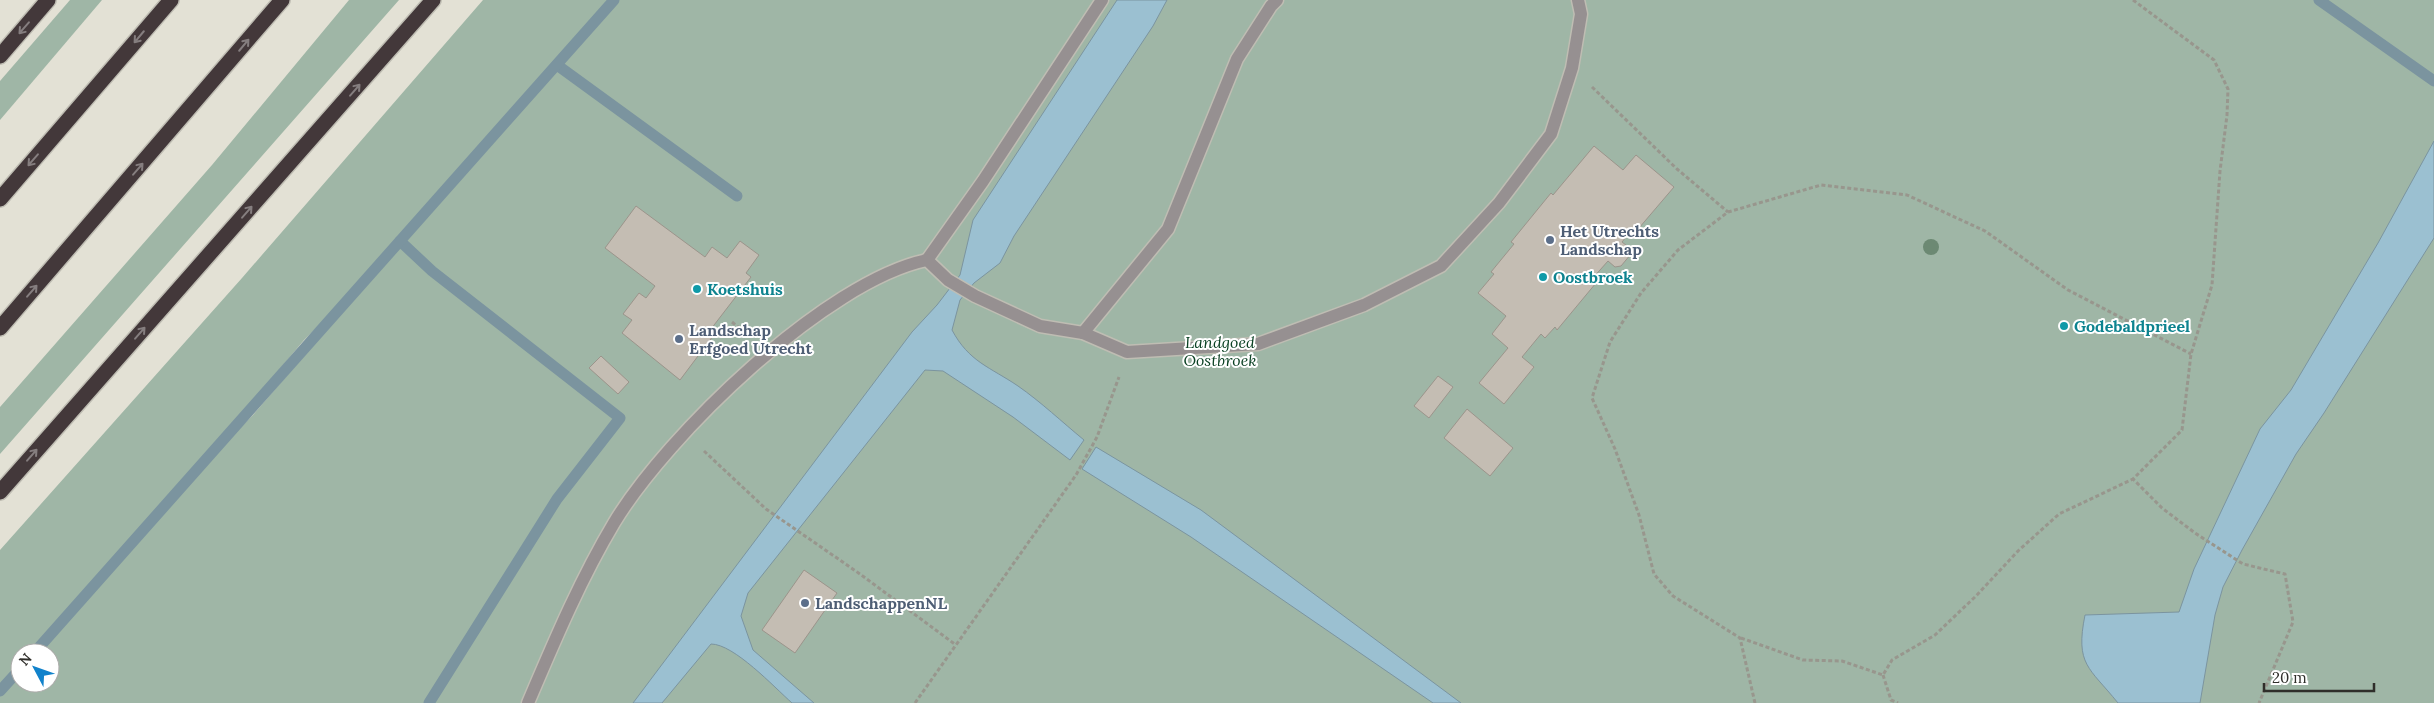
<svg xmlns="http://www.w3.org/2000/svg" width="2434" height="703" viewBox="0 0 2434 703" font-family="Lora,serif">
  <style>
    .green { fill: #9fb6a6; fill-rule: evenodd }
    .water { fill: #9bc0d1; stroke: #7b949f }
    .lines { fill: none; stroke-linecap: round; stroke-linejoin: round }
    .stream { stroke: #7b949f; stroke-width: 11 }
    .building { fill: #c4bdb3; stroke: #9b948b }
    .lane-casing { stroke: #bfbdb3; stroke-width: 15 }
    .highway-casing { stroke: #bfbdb3; stroke-width: 18 }
    .path { stroke: #98968d; stroke-width: 3; stroke-dasharray: 4 2.5; stroke-linecap: butt }
    .lane { stroke: #969091; stroke-width: 12 }
    .highway { stroke: #43383a; stroke-width: 15 }
    .tree { fill: #6c8973 }
    .oneway { stroke: #857e7f }
    .service-dot { fill: #5c6f8a; stroke: #fff; stroke-width: 2 }
    .culture-dot { fill: #0f9aa8; stroke: #fff; stroke-width: 2 }
    .labels { text-anchor: middle; stroke-width: 4; stroke-linejoin: round; paint-order: stroke }
    .service-label { font-size: 16px; font-weight: bold; fill: #4e5e75; stroke: #fff; text-anchor: start }
    .culture-label { font-size: 16px; font-weight: bold; fill: #0d838f; stroke: #fff; text-anchor: start }
    .park-label { font-size: 16px; font-style: italic; fill: #0a4123; stroke: #fff }
  </style>
  <rect width="100%" height="100%" fill="#e3e1d5"/>
  <g class="green">
    <path d="M70,0H102L0,120V81Z"/>
    <path d="M349,0H399L0,454V407L212,165Z"/>
    <path d="M483,0H2434V703H0V550L242,278ZM390,256L253,415L181,487L304,340ZM20,653H50V683H20Z"/>
  </g>
  <g class="water">
    <path d="M1117,0H1167L1153,26L1014,236L1000,263L974,283L960,300L952,330C969,362 990,367 1018,386C1041,402 1062,422 1084,440L1070,460L1013,417L943,371L925,370L748,593L741,616L753,650L814,703H792C774,687 734,644 711,644L662,703H633L912,332L937,305L960,275L973,220Z"/>
    <path d="M2434,141V238L2324,413L2296,454L2242,550L2223,587L2215,615L2200,703H2118C2089,667 2075,665 2085,615L2179,612L2194,569L2260,429L2291,390L2378,243Z"/>
    <path d="M1096,447L1201,510L1461,703H1433L1191,537L1082,469Z"/>
  </g>
  <g class="lines">
    <g class="stream">
      <path d="M2319,0L2434,81"/>
      <path d="M557,65L737,196"/>
      <path d="M400,241L432,271L620,418L557,499L429,703"/>
      <path d="M34,653L614,0"/>
      <path d="M0,691L20,669"/>
    </g>
  </g>
  <g class="building">
    <path d="M1594,146L1623,170L1636,155L1674,187L1639,228L1636,225L1622,242L1631,249V254L1621,266L1615,267L1608,261L1592,279L1596,283L1557,330L1555,327L1545,338L1541,334L1522,357L1534,367L1504,404L1479,383L1508,348L1492,334L1506,316L1478,293L1494,274L1491,272L1514,244L1511,242L1551,193L1553,195Z"/>
    <path d="M636,206L705,257L712,247L727,258L740,241L759,255L746,273L751,277L711,329L716,332L680,380L622,333L632,320L623,314L639,293L646,298L655,286L605,248Z"/>
    <path d="M601,356L629,382L618,394L589,368Z"/>
    <path d="M1438,376L1453,387L1429,418L1414,406Z"/>
    <path d="M1467,409L1513,448L1490,476L1444,438Z"/>
    <path d="M804,570L837,593L795,653L762,630Z"/>
  </g>
  <g class="lines">
    <g class="lane-casing">
      <g id="lane">
        <path d="M927,260L983,181L1102,0"/>
        <path d="M1083,333L1168,229L1237,59L1271,6L1277,0"/>
        <path d="M528,703C554,642 580,580 614,523C667,435 826,281 927,260L948,280L975,296L1040,326L1083,333L1127,352L1258,344L1364,305L1441,266L1499,203L1551,134L1572,68L1581,14L1578,0"/>
      </g>
    </g>
    <g class="highway-casing">
      <g id="highway">
        <path d="M0,56L48,0"/>
        <path d="M0,199L171,0"/>
        <path d="M0,328L282,0"/>
        <path d="M0,492L433,0"/>
      </g>
    </g>
    <g class="path">
      <path d="M2133,0L2214,60L2228,89L2227,115L2220,171L2212,285L2191,354L2182,430L2133,479L2162,508L2195,533L2243,564L2285,574L2293,622L2259,703"/>
      <path d="M1592,87L1677,169L1728,212"/>
      <path d="M732,322L750,337"/>
      <path d="M704,451L766,509L860,574L956,645"/>
      <path d="M1741,638L1803,660L1842,661L1883,675L1892,660L1935,635L1976,596L2018,551L2059,514L2133,479"/>
      <path d="M1883,675L1891,700L1898,703"/>
      <path d="M915,703L1076,475L1097,437L1119,377"/>
      <path d="M1755,703L1740,638L1673,596L1654,574L1639,515L1615,449L1592,398L1610,342L1641,293L1678,250L1728,212L1821,185L1907,195L1985,231L2068,290L2191,354"/>
    </g>
    <use href="#lane" class="lane"/>
    <use href="#highway" class="highway"/>
  </g>
  <circle class="tree" cx="1931" cy="247" r="8"/>
  <defs><path id="oneway-shaft" d="M-6 0H5M1.5-3L5.5 0L1.5 3" fill="none" stroke-width="1.6" stroke-linecap="round" stroke-linejoin="round" transform="scale(1.25)"/></defs>
  <g class="oneway">
    <use href="#oneway-shaft" transform="translate(24 28) rotate(131)"/>
    <use href="#oneway-shaft" transform="translate(139 37) rotate(130)"/>
    <use href="#oneway-shaft" transform="translate(244 45) rotate(-50)"/>
    <use href="#oneway-shaft" transform="translate(355 90) rotate(-49)"/>
    <use href="#oneway-shaft" transform="translate(33 160) rotate(131)"/>
    <use href="#oneway-shaft" transform="translate(138 169) rotate(-49)"/>
    <use href="#oneway-shaft" transform="translate(247 212) rotate(-49)"/>
    <use href="#oneway-shaft" transform="translate(32 291) rotate(-49)"/>
    <use href="#oneway-shaft" transform="translate(140 333) rotate(-49)"/>
    <use href="#oneway-shaft" transform="translate(32 455) rotate(-49)"/>
  </g>
  <g class="service-dot">
    <circle cx="1550" cy="240" r="5"/>
    <circle cx="679" cy="339" r="5"/>
    <circle cx="805" cy="603" r="5"/>
  </g>
  <g class="culture-dot">
    <circle cx="1543" cy="277" r="5"/>
    <circle cx="697" cy="289" r="5"/>
    <circle cx="2064" cy="326" r="5"/>
  </g>
  <g class="labels">
    <g class="service-label">
      <text x="1560" y="237">Het Utrechts<tspan x="1560" dy="18">Landschap</tspan></text>
      <text x="689" y="336">Landschap<tspan x="689" dy="18">Erfgoed Utrecht</tspan></text>
      <text x="815" y="609">LandschappenNL</text>
    </g>
    <g class="culture-label">
      <text x="1553" y="283">Oostbroek</text>
      <text x="707" y="295">Koetshuis</text>
      <text x="2074" y="332">Godebaldprieel</text>
    </g>
    <g class="park-label">
      <text x="1220" y="348">Landgoed<tspan x="1220" dy="18">Oostbroek</tspan></text>
    </g>
  </g>
  <g transform="translate(35 668) rotate(311)"><circle r="24" fill="#ffffff" stroke="#acabaa"/>
  <path d="M0-4L9 19L0 12L-9 19Z" fill="#1182cb"/>
  <text y="-8" font-size="14" font-weight="bold" text-anchor="middle" fill="#2f2e2a">N</text>
  </g>
  <path d="M2264 683v8h110v-8" fill="none" stroke="#2f2e2a" stroke-width="2.5"/>
  <text x="2272" y="683" font-size="15" fill="#2f2e2a" stroke="#ffffff" stroke-width="4" paint-order="stroke">20 m</text>
</svg>
